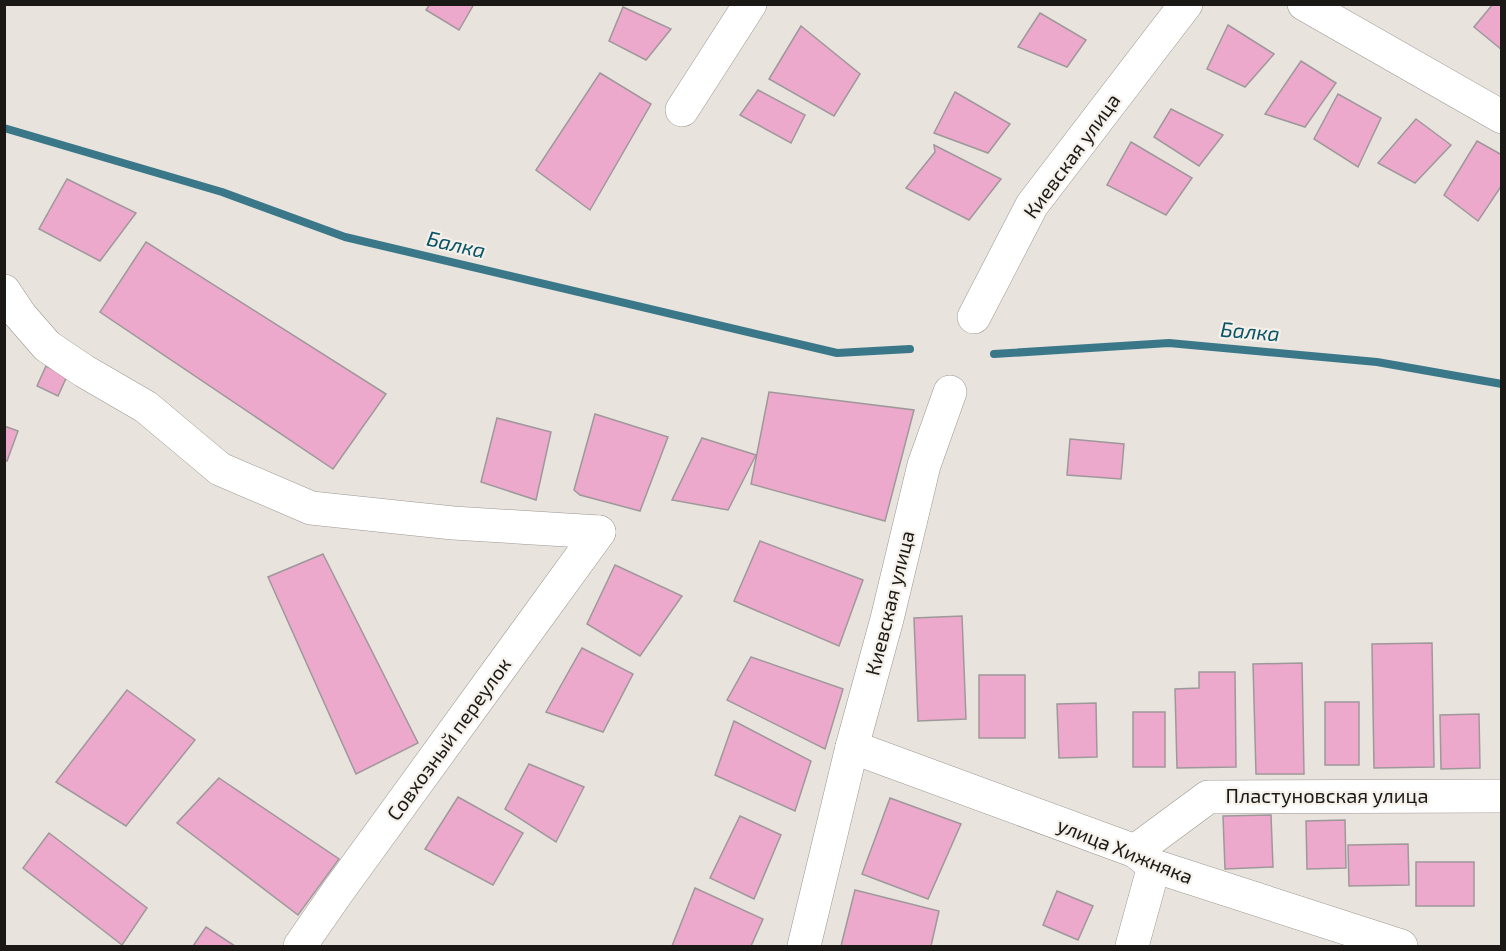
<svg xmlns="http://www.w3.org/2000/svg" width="1506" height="951" viewBox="0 0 1506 951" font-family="'Exo 2',sans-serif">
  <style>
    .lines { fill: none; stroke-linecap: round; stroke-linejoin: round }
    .stream { stroke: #3a7889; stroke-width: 8 }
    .building { fill: #eda9cb; stroke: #9f989b; stroke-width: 1.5 }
    .minor-casing { stroke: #9c9892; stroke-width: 34 }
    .minor { stroke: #fff; stroke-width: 33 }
    .labels { text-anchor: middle; stroke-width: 4.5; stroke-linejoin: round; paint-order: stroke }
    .street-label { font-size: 20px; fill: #1a1916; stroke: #f5f0ea }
    .water-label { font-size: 21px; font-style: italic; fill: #085567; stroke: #f5f0ea }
  </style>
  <rect width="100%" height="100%" fill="#e8e3dc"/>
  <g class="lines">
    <g class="stream">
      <path d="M4,128L222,192L345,237L837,353L910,349"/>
      <path d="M994,354L1169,343L1377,362L1502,384"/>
    </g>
  </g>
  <g class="building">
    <path d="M430,4H474L459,30L426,10Z"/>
    <path d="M1493,4H1502V50L1474,27Z"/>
    <path d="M623,7L671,29L646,60L609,41Z"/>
    <path d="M1040,13L1086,40L1067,67L1018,47Z"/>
    <path d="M1228,25L1274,54L1245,87L1207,69Z"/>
    <path d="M801,26L860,74L834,116L769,79Z"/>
    <path d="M1301,61L1336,83L1305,127L1265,114Z"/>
    <path d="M600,73L651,104L590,210L536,170Z"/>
    <path d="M758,90L805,115L791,143L740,115Z"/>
    <path d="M955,92L1010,124L988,153L934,133Z"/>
    <path d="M1338,94L1381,118L1358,167L1314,139Z"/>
    <path d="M1171,109L1223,135L1199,166L1154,137Z"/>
    <path d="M1416,119L1451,145L1415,183L1378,163Z"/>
    <path d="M1477,141L1502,155V185L1478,221L1444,195Z"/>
    <path d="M1131,142L1192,178L1166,215L1107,185Z"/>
    <path d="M934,145L1001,179L969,220L906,188L935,152Z"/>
    <path d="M67,179L136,213L100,261L39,229Z"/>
    <path d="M146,242L386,394L333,469L100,312Z"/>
    <path d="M46,366L67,376L58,396L37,386Z"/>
    <path d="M769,392L914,410L885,521L751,484Z"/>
    <path d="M595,414L668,437L640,511L580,495L574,490Z"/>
    <path d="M497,418L551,432L536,500L481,482Z"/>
    <path d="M4,426L18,431L7,461L4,460Z"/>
    <path d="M702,438L756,455L728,510L672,500Z"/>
    <path d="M1070,439L1124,444L1121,479L1067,475Z"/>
    <path d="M760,541L863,580L839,646L734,601Z"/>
    <path d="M323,554L418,743L356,774L268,577Z"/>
    <path d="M615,565L682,596L640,656L587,624Z"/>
    <path d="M962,616L966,719L918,721L914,618Z"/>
    <path d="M1432,643L1434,767L1374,768L1372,644Z"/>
    <path d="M582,648L633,674L603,732L546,712Z"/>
    <path d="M751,657L843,689L825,749L727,700Z"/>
    <path d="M1302,663L1304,774H1256L1253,664Z"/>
    <path d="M1199,672H1235L1236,767L1177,768L1175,689L1199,688Z"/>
    <rect x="979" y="675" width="46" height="63"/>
    <path d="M127,690L195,740L126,826L56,782Z"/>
    <rect x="1325" y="702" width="34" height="63"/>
    <path d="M1096,703L1097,757L1059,758L1057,704Z"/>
    <rect x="1133" y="712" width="32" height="55"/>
    <path d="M1479,714L1480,768L1441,769L1440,715Z"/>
    <path d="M734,721L811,761L795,811L715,775Z"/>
    <path d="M529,764L584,787L556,842L505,809Z"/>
    <path d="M219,778L339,859L298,915L177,823Z"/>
    <path d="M458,797L523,833L493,885L425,849Z"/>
    <path d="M890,798L961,824L928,899L862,874Z"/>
    <path d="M1271,815L1273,867L1225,869L1223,816Z"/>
    <path d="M740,816L781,835L754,899L710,878Z"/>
    <path d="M1345,820L1346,868L1307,869L1306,821Z"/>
    <path d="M49,833L147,908L122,945L23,868Z"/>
    <path d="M1408,844L1409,885L1349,886L1348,845Z"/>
    <rect x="1416" y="862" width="58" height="44"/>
    <path d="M695,888L763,919L751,946H672Z"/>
    <path d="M855,890L939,911L931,946H841Z"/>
    <path d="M1057,891L1093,906L1078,940L1043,925Z"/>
    <path d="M206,927L235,946H193Z"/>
  </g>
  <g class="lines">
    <g class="minor-casing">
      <g id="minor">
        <path d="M1304,4L1502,117"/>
        <path d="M682,110L750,4"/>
        <path d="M4,291L20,315L47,346L84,371L146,407L220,469L311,508L453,523L599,532"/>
        <path d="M974,317L1032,205L1186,4"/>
        <path d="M852,747L1135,851L1154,866L1401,946"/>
        <path d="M1135,851L1208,797L1502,796"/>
        <path d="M300,946L336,894L599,532"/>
        <path d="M804,946L852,747L887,619L924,465L950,392"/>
        <path d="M1132,946L1154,866"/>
      </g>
    </g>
    <use href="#minor" class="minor"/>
  </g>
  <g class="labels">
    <g class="street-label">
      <text transform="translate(1072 156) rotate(-54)" y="7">Киевская улица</text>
      <text transform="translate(890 603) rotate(-76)" y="7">Киевская улица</text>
      <text transform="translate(449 739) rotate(-54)" y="7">Совхозный переулок</text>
      <text x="1327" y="803">Пластуновская улица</text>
      <text transform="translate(1125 851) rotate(22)" y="7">улица Хижняка</text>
    </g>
    <g class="water-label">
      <text transform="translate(456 245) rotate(13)" y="7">Балка</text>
      <text transform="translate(1250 332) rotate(5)" y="7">Балка</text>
    </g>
  </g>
  <rect width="1506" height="951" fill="none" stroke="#1a1916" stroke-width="12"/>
</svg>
